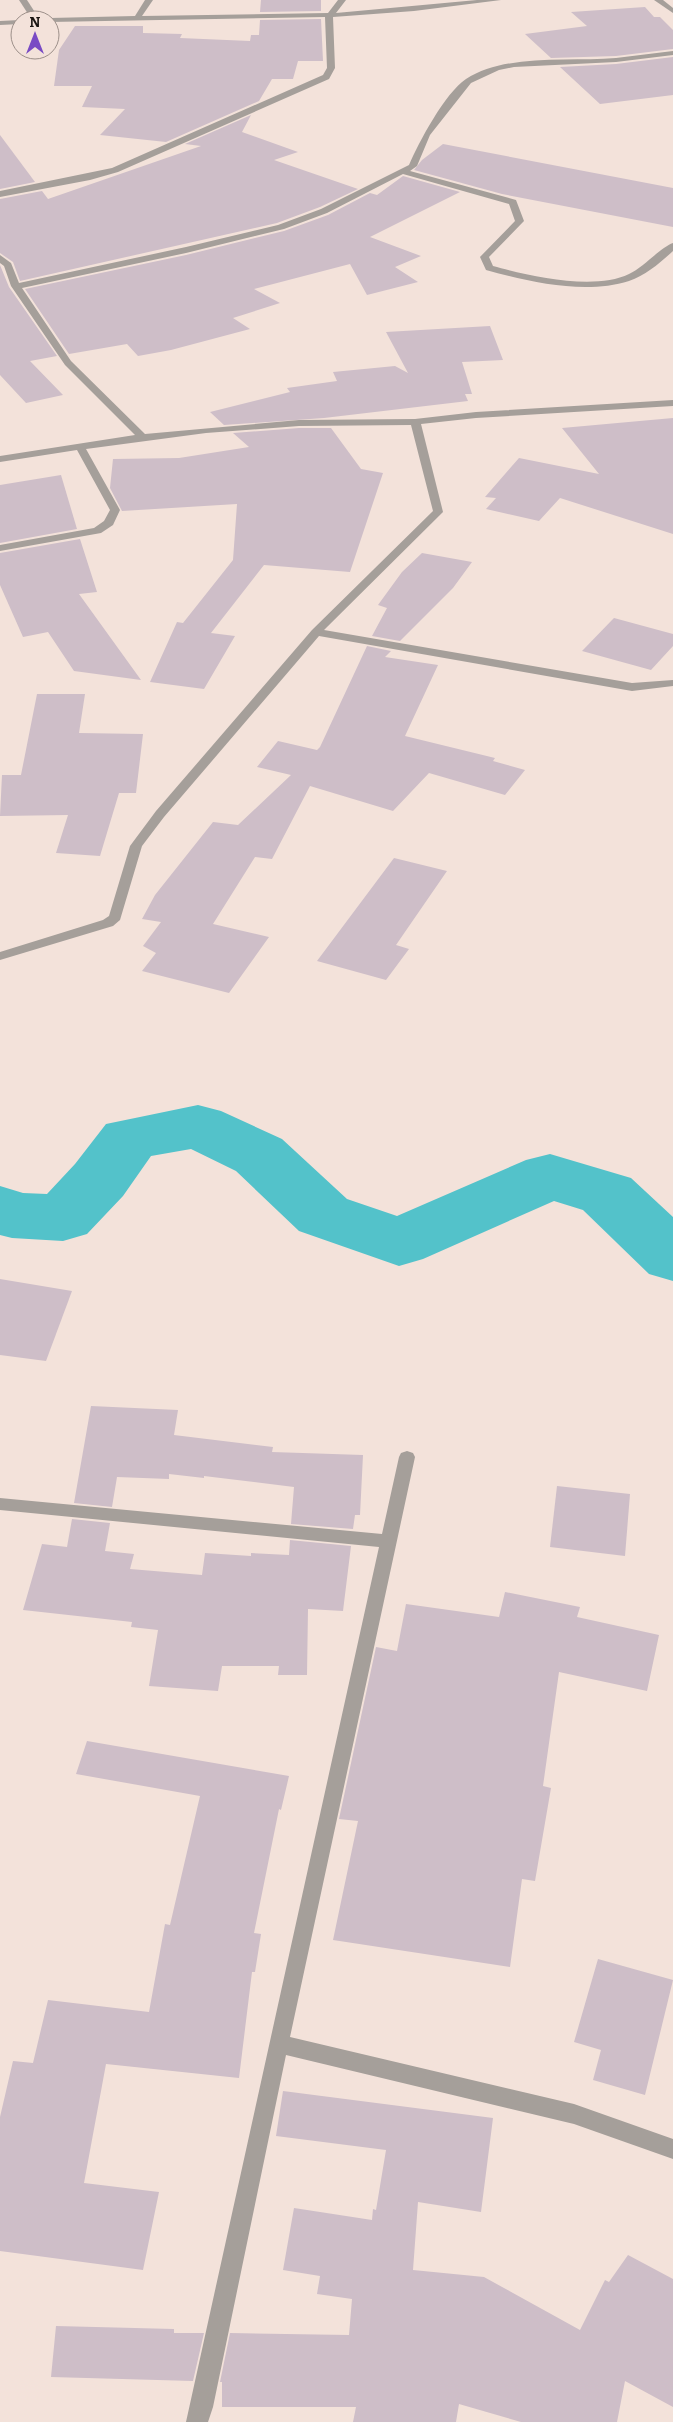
<svg xmlns="http://www.w3.org/2000/svg" width="673" height="2422" viewBox="0 0 673 2422" font-family="Bitter,serif">
  <style>
    .lines { fill: none; stroke-linecap: round; stroke-linejoin: round }
    .river { fill: #53c2ca; fill-rule: evenodd }
    .building { fill: #cebec8 }
    .minor { fill: #a59f9a; fill-rule: evenodd }
  </style>
  <rect width="100%" height="100%" fill="#f3e2da"/>
  <g class="lines">
    <path class="river" d="M198,1105L221,1111L282,1139L347,1199L397,1216L526,1160L550,1154L631,1178L673,1217V1281L649,1274L583,1210L554,1201L423,1259L399,1266L299,1231L236,1171L191,1149L151,1156L123,1196L87,1234L63,1241L12,1238L0,1235V1186L23,1193L47,1194L75,1164L106,1124Z"/>
  </g>
  <g class="building">
    <path d="M261,0H321V11L260,12Z"/>
    <path d="M645,7L654,17H660L673,30V49L616,56L551,58L525,34L587,26L571,12Z"/>
    <path d="M321,19L323,61H298L293,79H272L259,101L166,142L100,135L125,109L82,107L92,86H54L59,50L75,26H143V33L182,34L180,38L250,41L251,35H259L260,20Z"/>
    <path d="M673,57V95L600,104L560,67L616,64Z"/>
    <path d="M251,115L242,132L298,152L274,160L358,189L320,207L277,223L20,281L13,262L0,253V199L42,191L48,199L201,146L185,144Z"/>
    <path d="M0,135L35,182L0,189Z"/>
    <path d="M443,144L673,188V227L502,194L414,170L422,160Z"/>
    <path d="M403,176L460,192L370,237L421,256L395,267L418,282L367,295L350,264L254,289L280,303L233,318L250,329L171,350L138,356L127,344L69,354L25,289L186,255L284,231L328,215L370,193L377,195Z"/>
    <path d="M0,265L9,287L57,356L30,361L63,395L26,403L0,375Z"/>
    <path d="M490,326L503,360L462,362L472,394H465L468,401L324,418L224,425L210,412L290,392L287,388L337,381L333,372L395,366L408,373L386,332Z"/>
    <path d="M673,418V534L560,498L539,521L486,509L496,498L485,497L519,458L599,474L562,428Z"/>
    <path d="M299,428H331L361,469L383,473L350,572L264,565L211,633L235,636L204,689L150,682L177,622L183,623L233,560L237,504L122,511L110,488L113,459L179,458L249,447L233,433Z"/>
    <path d="M61,475L77,529L0,543V485Z"/>
    <path d="M80,539L97,592L79,594L141,680L74,671L48,632L23,637L0,585V553Z"/>
    <path d="M422,553L472,562L453,588L400,641L372,636L387,608L378,605L402,572Z"/>
    <path d="M614,618L673,634V646L651,670L582,651Z"/>
    <path d="M367,646L391,651L385,657L438,665L405,736L495,758L493,761L525,770L505,795L429,773L393,811L310,786L272,859L255,857L213,924L269,937L229,993L142,971L156,953L143,946L161,922L142,919L155,895L213,822L238,825L291,775L257,767L278,741L317,750L320,747Z"/>
    <path d="M37,694H85L79,733L143,734L136,793H119L100,856L56,853L68,815L0,816L2,775H21Z"/>
    <path d="M394,858L447,871L396,945L409,949L386,980L317,961Z"/>
    <path d="M0,1279L72,1291L46,1361L0,1355Z"/>
    <path d="M91,1406L178,1410L174,1435L273,1447L272,1452L363,1455L360,1515H355L353,1529L291,1524L294,1487L204,1476V1478L169,1474V1479L117,1477L112,1507L74,1503Z"/>
    <path d="M557,1486L630,1494L625,1556L550,1547Z"/>
    <path d="M72,1519L110,1523L105,1551L134,1554L130,1569L202,1575L205,1553L251,1556V1553L289,1555L290,1540L351,1546L343,1611L308,1609L307,1675H278L279,1666H222L218,1691L149,1686L158,1630L131,1627L132,1622L23,1610L42,1544L67,1547Z"/>
    <path d="M505,1592L580,1607L577,1617L659,1635L647,1691L559,1672L543,1786L551,1788L535,1881L522,1879L510,1967L333,1940L358,1821L339,1819L376,1647L397,1651L406,1604L499,1617Z"/>
    <path d="M87,1741L289,1776L281,1810L279,1809L254,1933L261,1934L255,1972H252L239,2078L106,2064L84,2183L159,2192L143,2270L0,2251V2117L13,2061L33,2063L48,2000L149,2012L165,1924L170,1925L200,1796L76,1774Z"/>
    <path d="M598,1959L673,1980L645,2095L593,2080L601,2050L574,2042Z"/>
    <path d="M283,2091L493,2118L481,2212L418,2202L413,2270L484,2277L580,2330L605,2280L609,2282L628,2255L673,2279V2407L625,2381L617,2422H521L459,2404L456,2422H353L356,2407H222V2382H220L230,2333L349,2335L352,2299L317,2294L320,2276L283,2270L294,2208L372,2220L373,2209L376,2210L386,2150L276,2136Z"/>
    <path d="M56,2326L174,2329V2333H204L193,2381L51,2377Z"/>
  </g>
  <g class="lines">
    <g class="minor">
      <path d="M19,0H27L40,20H32Z"/>
      <path d="M145,0H153L142,16L328,13L338,0H346L336,13L477,0H501L414,11L333,17L335,68L329,79L118,172L90,180L0,197V191L112,168L323,75L327,68L325,17L50,22V20H46L50,18L135,16Z"/>
      <path d="M654,0H663L673,8V13Z"/>
      <path d="M20,20V24L0,25V21Z"/>
      <path d="M673,51V55L616,62L514,67L499,70L471,83L430,135L417,166L410,171L516,200L524,221L489,257L493,266C529,276 594,291 629,274C644,267 661,247 673,243V251C660,263 646,275 629,281C585,295 529,282 486,270L480,257L515,221L509,204L403,174L327,213L284,229L186,253L22,288L71,361L145,434L299,420L415,419L476,412L673,400V406L476,418L421,424L443,512L324,630L632,683L673,680V686L632,691L319,636L164,817L142,846L120,920L113,926L0,960V952L103,920L109,916L130,846L156,811L312,630L433,511L411,425L299,426L206,433L86,449L120,510L113,525L101,533L0,551V545L94,528L104,521L110,510L77,450L0,462V456L135,435L65,365L11,286L4,266L0,263V255L11,263L19,283L186,247L278,225L321,209L409,165C419,142 445,93 466,79C506,53 570,62 616,58C635,56 654,53 673,51Z"/>
      <path d="M407,1451L413,1453L415,1457L290,2037L574,2104L673,2139V2159L574,2124L286,2055L213,2407L208,2422H186L379,1547L0,1510V1498L382,1534L399,1457L401,1453Z"/>
    </g>
  </g>
  <g transform="translate(35 35)"><circle r="24" fill="#f3e2da" stroke="#9d908a"/>
  <path d="M0-4L9 19L0 12L-9 19Z" fill="#794bc4"/>
  <text y="-8" font-size="14" font-weight="bold" text-anchor="middle" fill="#1b1613">N</text>
  </g>
</svg>
